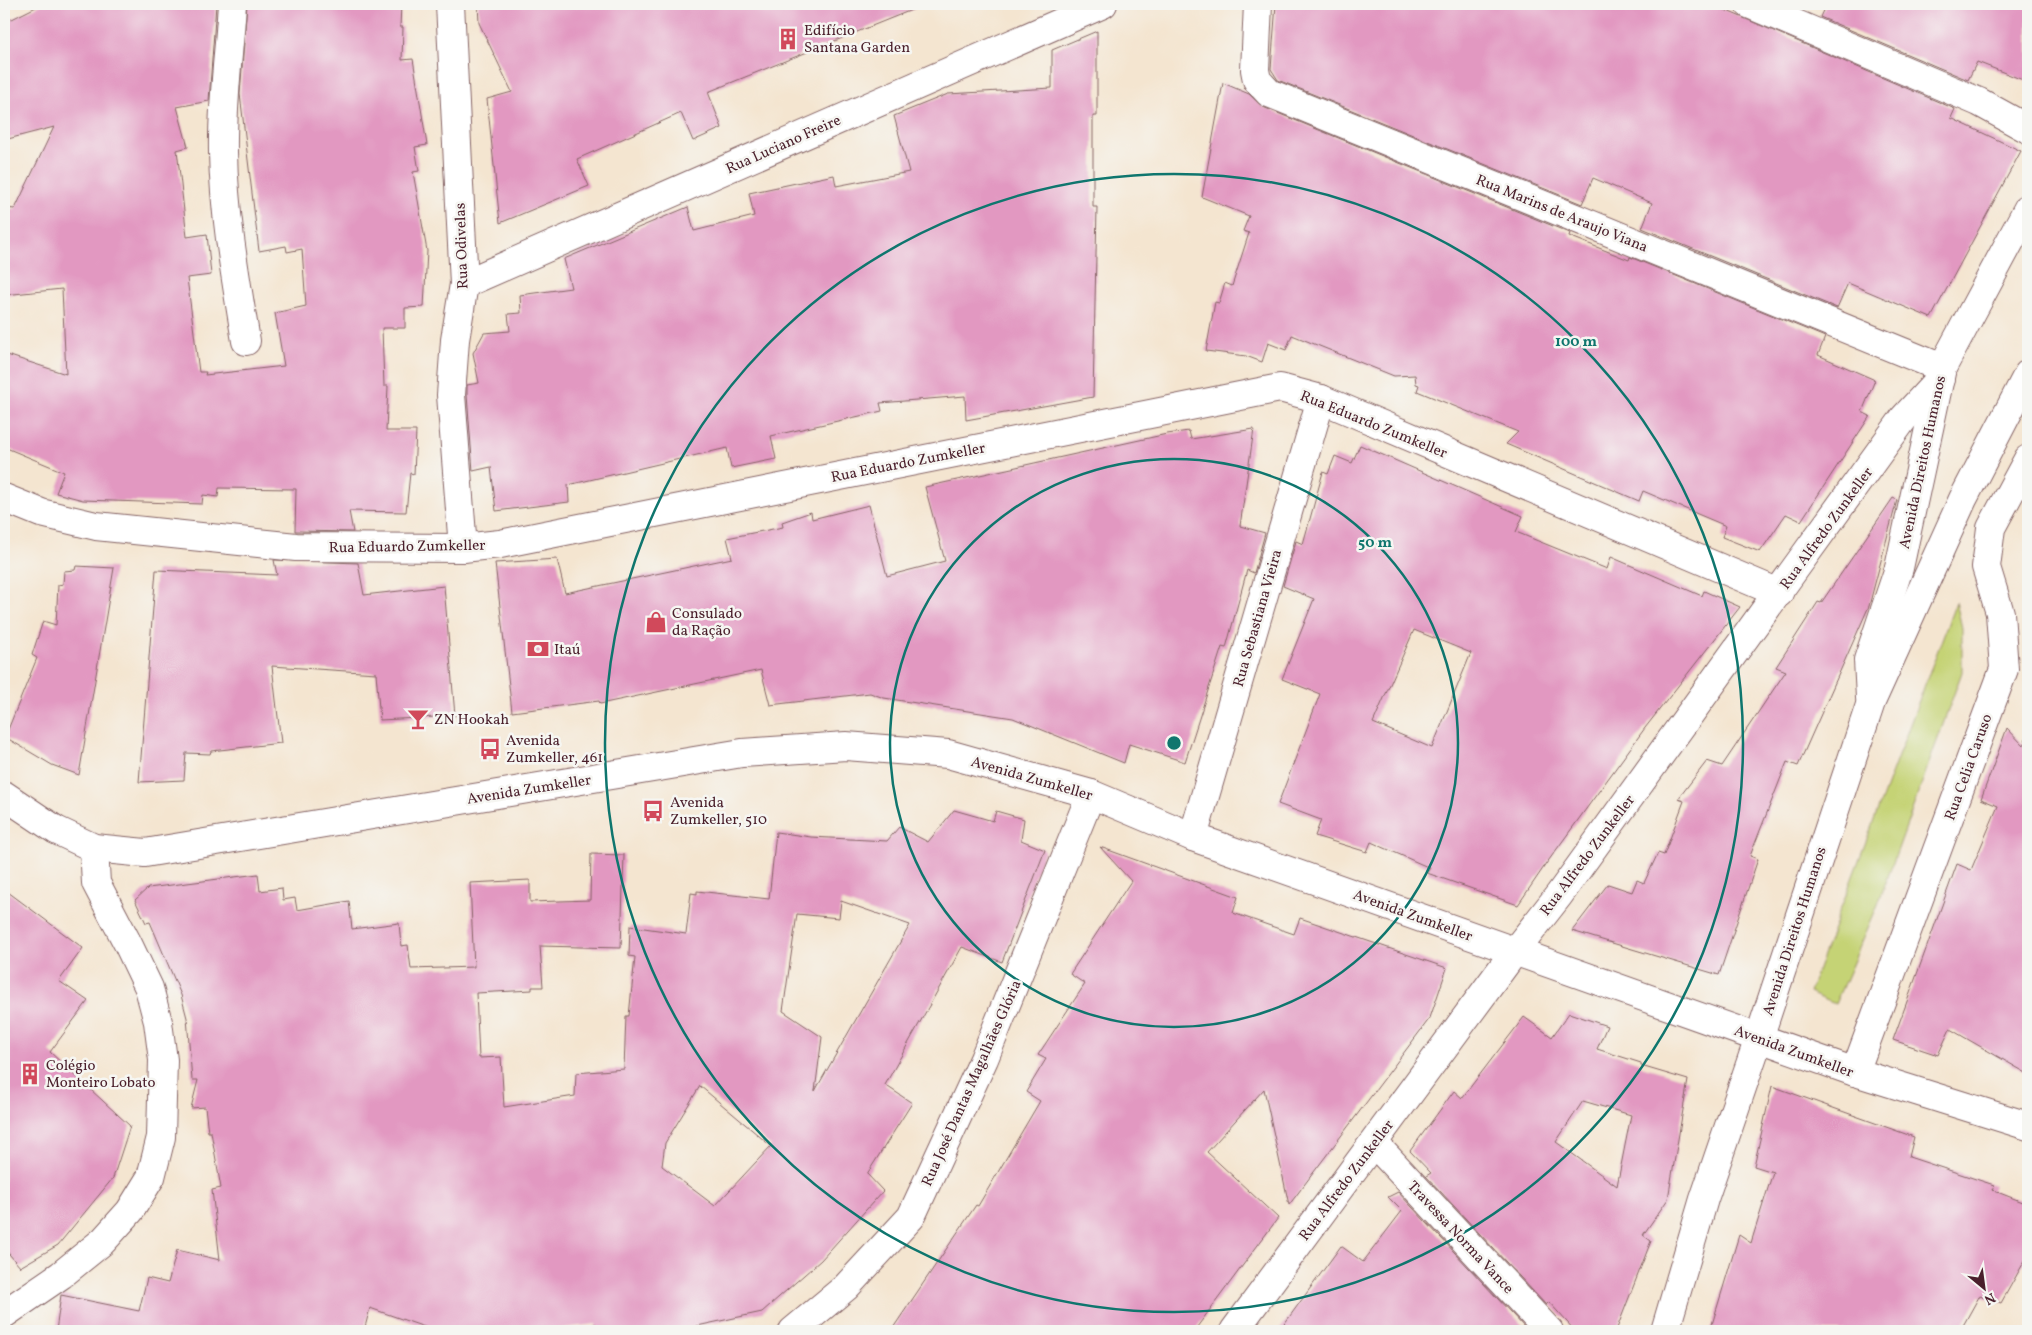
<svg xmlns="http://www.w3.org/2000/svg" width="2032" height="1335" viewBox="0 0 2032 1335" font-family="Vollkorn,serif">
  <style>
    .green { fill: #c5d375; stroke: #887950 }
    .building { fill: #e298c1; fill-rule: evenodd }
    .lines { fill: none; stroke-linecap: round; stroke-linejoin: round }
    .street-casing { stroke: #866465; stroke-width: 30 }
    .secondary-casing { stroke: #866465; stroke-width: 30 }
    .street { stroke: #fff; stroke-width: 28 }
    .secondary { stroke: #fff; stroke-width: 28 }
    .ring { fill: none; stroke: #0f766e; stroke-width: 2.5 }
    .labels { text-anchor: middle; stroke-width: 5; stroke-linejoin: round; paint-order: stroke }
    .poi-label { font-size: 15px; fill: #4a1f2b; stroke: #f6f6f2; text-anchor: start }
    .street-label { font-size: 15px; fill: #4a1f2b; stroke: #f6f6f2 }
    .centre { fill: #0f766e; stroke: #f6f6f2; stroke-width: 2.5 }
    .ring-label { font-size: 15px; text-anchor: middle; font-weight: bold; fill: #0f766e; stroke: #f6f6f2; stroke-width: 5; stroke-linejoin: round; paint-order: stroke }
  </style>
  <rect width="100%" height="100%" fill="#f6f6f2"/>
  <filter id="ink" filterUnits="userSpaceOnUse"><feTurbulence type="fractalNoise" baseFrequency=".02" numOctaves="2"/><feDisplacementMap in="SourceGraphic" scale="10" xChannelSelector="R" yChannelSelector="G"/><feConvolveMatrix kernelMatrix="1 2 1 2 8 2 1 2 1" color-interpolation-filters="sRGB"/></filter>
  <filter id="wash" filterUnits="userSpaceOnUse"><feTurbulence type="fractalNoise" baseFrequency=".0096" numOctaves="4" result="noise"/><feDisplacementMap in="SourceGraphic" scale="20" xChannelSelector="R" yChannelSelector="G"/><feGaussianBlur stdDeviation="1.12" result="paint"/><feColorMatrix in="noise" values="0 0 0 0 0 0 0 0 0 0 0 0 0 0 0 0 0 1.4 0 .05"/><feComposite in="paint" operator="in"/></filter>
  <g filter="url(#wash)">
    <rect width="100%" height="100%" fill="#f4e5d0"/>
    <path class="green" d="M1956,602L1962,628V672L1877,907L1835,1004L1809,993Z"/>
    <g id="blocks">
      <g class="building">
        <path d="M42,4H216L209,101L177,107L188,147L177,150L187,237L207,234L211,275L187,278L199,372H206L205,375L284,366L275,313L306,306L302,249L287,252L286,246L259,251L240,94L247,4H401L400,27H403L402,60L413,59L427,145L415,147L419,171L413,172L427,251L424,307L405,308V328H382L384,386H388L386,431H416L414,474L410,473L406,512L349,511L353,532L297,531H295L296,489L219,488L218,497L203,495L202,504L83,500L56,493L64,472L4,447V354L66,374L62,289L4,295V208L15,209L54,127L4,140V23Z"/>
        <path d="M478,4H924V5L708,92L722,128L693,141L681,113L577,159L589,186L500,223L487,99L512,92L479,23Z"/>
        <path d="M1276,4H1711L1955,109L1951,118L2021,151L1931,318L1848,283L1837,308L1642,228L1652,203L1593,178L1582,204L1278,80L1271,69Z"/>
        <path d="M1826,4H2028V82L1977,62L1968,80L1820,17Z"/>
        <path d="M1097,31V116H1093V207H1097L1093,397L966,420L965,396L880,403L882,411L771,436L776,459L731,468L727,448L568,485L569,502L496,511L491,467L473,471L467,395V385L479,383L473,353L484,333L510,331L508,314L521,313L520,295L571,288L564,259L688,207L694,231L754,216L749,193L834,175L836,186L909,172L894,116L948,94L1052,88V50Z"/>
        <path d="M1223,83L1249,94L1263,107L1570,233L1569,236L1629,260L1630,257L1825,337L1818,355L1875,380L1862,412L1870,416L1801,521L1786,514L1760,552L1722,537L1726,526L1643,491L1639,501L1506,444L1518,432L1417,391L1419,385L1416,384L1415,375L1394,376L1292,335L1286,350L1268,343L1262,362L1246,356L1206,351L1215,302L1219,303L1225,283L1232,286L1249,233L1243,231L1249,216L1202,197Z"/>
        <path d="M1254,429L1240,526L1265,533L1254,573L1247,570L1226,648L1222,647L1185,762L1129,744L1124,763L1013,718L884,698L870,693L770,705L761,670L600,704L599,701L512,712L495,563L557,559L565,593L732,558L727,538L783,527L782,522L811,512L812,519L869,505L887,576L945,561L925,487L1167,434L1189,431L1191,439Z"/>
        <path d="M1360,445L1523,516L1516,532L1607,569L1611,557L1702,596L1704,591L1740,607L1645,728L1546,864L1518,905L1427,873L1430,868L1371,842L1367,852L1315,836L1321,820L1278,804L1320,694L1282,679L1314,599L1283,586L1296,541L1303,544L1323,472L1328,474L1335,456L1352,463ZM1414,630L1471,653L1432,748L1373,723Z"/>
        <path d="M1893,498L1897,500L1869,606L1798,766L1787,762L1750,856L1758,859L1719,975L1572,931L1608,884L1632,892L1637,880L1644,883L1658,853L1664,855L1684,801L1678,799L1707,761L1722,766L1786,671L1776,667L1818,602L1821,603Z"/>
        <path d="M274,560L358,563L364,595L444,586L455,716L380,720L376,673L272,666L281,743L211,751L210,754L186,753L184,780L139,782L156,570L277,575Z"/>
        <path d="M76,566L114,568L79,775L52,765L5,737L37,658L32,655L43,621L56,625L58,585L63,584L64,571L75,570Z"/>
        <path d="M2007,728L2023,745L2028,734V1074L1950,1029L1938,1055L1893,1040L1957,864L1971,870L1998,806L1981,799Z"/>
        <path d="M954,810L993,821L996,811L1024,819L1021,840L1045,850L1002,962L962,947L885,1085L912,1103L867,1174L883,1191L821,1260L762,1312L674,1331H596V1324L540,1331H436L370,1308L364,1331H56L61,1295L139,1311L147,1278L168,1283L177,1250L220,1260L212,1190L221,1188L211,1132H208L205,1107L191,1108L198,1080H192L187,1018L181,995L150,922L146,923L135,900L148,888L258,874L260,891L282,888L283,900L295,898L297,910L349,901L352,929L399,923L401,946L408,945L411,969L474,967L470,883L530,880V902L590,900L591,854L624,855L621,948L540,946L543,987H532V990L476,993L479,1058L501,1057L504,1107L575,1096L576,1073L624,1069L626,1016H629L635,957L629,956L630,926L686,934L691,893L697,894V891L769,899L776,832L811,837L887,841L899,827L928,842ZM841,901L910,925L815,1091L822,1037L783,1011L797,914L839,918ZM700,1086L771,1146L715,1206L662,1166L665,1143Z"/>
        <path d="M1100,847L1238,897L1233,913L1294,934L1300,918L1447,968L1430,1018L1289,1205L1264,1089L1207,1152L1278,1218L1194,1331H891L976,1205L978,1206L1040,1101L1026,1092L1046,1059L1038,1055L1085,984L1070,974L1131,881Z"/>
        <path d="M4,889L83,948L59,981L88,1001L50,1052L130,1126L113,1178L58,1245L20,1267L4,1248Z"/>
        <path d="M1569,1013L1607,1026L1597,1049L1641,1063V1066L1688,1080L1668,1199L1643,1235L1651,1241L1616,1331H1575L1549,1302L1546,1305L1426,1176L1431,1173L1410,1151L1454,1091L1462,1098L1524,1017L1552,1037ZM1583,1101L1631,1115L1617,1186L1556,1142Z"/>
        <path d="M1772,1086L1914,1137L1909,1157L1994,1185L1992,1190L2028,1204V1255L2001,1303L1980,1295L1960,1331H1710L1739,1235L1751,1243L1773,1172L1754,1166Z"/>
        <path d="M1398,1192L1526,1329L1524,1331H1279L1341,1246L1363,1262L1402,1211L1388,1197Z"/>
      </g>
    </g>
  </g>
  <g filter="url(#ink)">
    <use href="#blocks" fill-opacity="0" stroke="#866465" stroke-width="1"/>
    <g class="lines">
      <g class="street-casing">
        <g id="street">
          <path d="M232,4C229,53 222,102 223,152C224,214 236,280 246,341"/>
          <path d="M450,4L464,284L455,340L451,395L463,548"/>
          <path d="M1258,4L1255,70L1257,80L1269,93L1942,368"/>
          <path d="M1749,4L1979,102L2028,129"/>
          <path d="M464,284L1103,4"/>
          <path d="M4,498L41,513L96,526L296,547L463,548L500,544L1280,388L1321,399L1779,593"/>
          <path d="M1193,837L1321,399"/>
          <path d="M1855,1072L2004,669L2000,613L1986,567L1991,528L2028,459"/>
          <path d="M1374,1143L1549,1331"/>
          <path d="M793,1331L846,1287L911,1217L984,1059L1091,794"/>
          <path d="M1234,1331L1515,951L1559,895L1904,418L1940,379"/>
          <path d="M1665,1331L1704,1199L1759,1038"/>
        </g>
      </g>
      <g class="secondary-casing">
        <g id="secondary">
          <path d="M1870,698L1868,660L1899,568L1942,368L2028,208"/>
          <path d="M4,795L56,830L94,848L145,853L742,753L846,746L948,754L1091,794L1193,837L1855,1072L2028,1126"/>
          <path d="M1759,1038L1871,702L1963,499L2028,374"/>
          <path d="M4,1314L61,1275L103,1241L130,1211L151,1177L161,1137L163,1060L158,1022L149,988L128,944L96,883L94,848"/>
        </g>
      </g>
      <use href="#street" class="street"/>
      <use href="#secondary" class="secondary"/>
    </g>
  </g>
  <g class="ring">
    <circle cx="1174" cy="743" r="284"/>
    <circle cx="1174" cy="743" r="569"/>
  </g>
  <defs>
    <g id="building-bare" transform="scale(1.725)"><path d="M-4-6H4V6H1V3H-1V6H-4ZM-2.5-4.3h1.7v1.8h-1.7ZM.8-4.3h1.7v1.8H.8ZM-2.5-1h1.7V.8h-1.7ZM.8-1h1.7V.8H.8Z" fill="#d1495b" stroke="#f6f6f2" stroke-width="2.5" paint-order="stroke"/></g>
    <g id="shop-bare" transform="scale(1.725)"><path d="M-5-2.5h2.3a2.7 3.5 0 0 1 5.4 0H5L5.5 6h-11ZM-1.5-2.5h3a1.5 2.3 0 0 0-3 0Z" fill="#d1495b" stroke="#f6f6f2" stroke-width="2.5" paint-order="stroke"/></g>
    <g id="bank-bare" transform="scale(1.725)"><path d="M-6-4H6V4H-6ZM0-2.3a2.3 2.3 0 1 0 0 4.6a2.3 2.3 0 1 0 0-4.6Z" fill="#d1495b" stroke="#f6f6f2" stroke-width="2.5" paint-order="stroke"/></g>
    <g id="bar-bare" transform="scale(1.725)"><path d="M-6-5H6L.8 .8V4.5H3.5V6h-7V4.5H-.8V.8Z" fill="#d1495b" stroke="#f6f6f2" stroke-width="2.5" paint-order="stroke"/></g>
    <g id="bus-bare" transform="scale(1.725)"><path d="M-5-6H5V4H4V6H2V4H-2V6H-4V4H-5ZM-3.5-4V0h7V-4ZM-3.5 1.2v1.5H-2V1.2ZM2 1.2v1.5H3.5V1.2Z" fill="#d1495b" stroke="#f6f6f2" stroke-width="2.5" paint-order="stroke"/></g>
  </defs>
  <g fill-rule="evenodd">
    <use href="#building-bare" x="788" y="39"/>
    <use href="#shop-bare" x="656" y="622"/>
    <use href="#bank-bare" x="538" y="649"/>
    <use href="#bar-bare" x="418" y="719"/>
    <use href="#bus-bare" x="490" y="749"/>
    <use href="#bus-bare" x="653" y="811"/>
    <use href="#building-bare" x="30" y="1074"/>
  </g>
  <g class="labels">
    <g class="poi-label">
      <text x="804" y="35">Edifício<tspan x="804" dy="17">Santana Garden</tspan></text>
      <text x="672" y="618">Consulado<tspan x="672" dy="17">da Ração</tspan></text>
      <text x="554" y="654">Itaú</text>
      <text x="434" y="724">ZN Hookah</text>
      <text x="506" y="745">Avenida<tspan x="506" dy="17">Zumkeller, 461</tspan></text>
      <text x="670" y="807">Avenida<tspan x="670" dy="17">Zumkeller, 510</tspan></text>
      <text x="46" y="1070">Colégio<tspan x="46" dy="17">Monteiro Lobato</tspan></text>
    </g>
    <g class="street-label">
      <text transform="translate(783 144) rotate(-24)" y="5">Rua Luciano Freire</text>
      <text transform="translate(1562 213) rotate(22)" y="5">Rua Marins de Araujo Viana</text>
      <text transform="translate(461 246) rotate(-92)" y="5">Rua Odivelas</text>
      <text transform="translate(1374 424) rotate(22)" y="5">Rua Eduardo Zumkeller</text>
      <text transform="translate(908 462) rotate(-11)" y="5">Rua Eduardo Zumkeller</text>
      <text transform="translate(1922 462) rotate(-78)" y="5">Avenida Direitos Humanos</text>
      <text transform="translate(1826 528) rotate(-54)" y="5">Rua Alfredo Zunkeller</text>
      <text transform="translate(407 546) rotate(-1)" y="5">Rua Eduardo Zumkeller</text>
      <text transform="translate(1257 618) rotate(-74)" y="5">Rua Sebastiana Vieira</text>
      <text transform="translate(1968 767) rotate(-70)" y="5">Rua Celia Caruso</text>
      <text transform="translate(1032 778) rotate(16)" y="5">Avenida Zumkeller</text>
      <text transform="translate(529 789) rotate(-9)" y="5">Avenida Zumkeller</text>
      <text transform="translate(1587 855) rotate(-53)" y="5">Rua Alfredo Zunkeller</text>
      <text transform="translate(1413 915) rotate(20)" y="5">Avenida Zumkeller</text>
      <text transform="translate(1794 931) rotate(-72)" y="5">Avenida Direitos Humanos</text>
      <text transform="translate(1794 1051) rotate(20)" y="5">Avenida Zumkeller</text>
      <text transform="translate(971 1083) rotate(-66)" y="5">Rua José Dantas Magalhães Glória</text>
      <text transform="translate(1346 1180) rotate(-53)" y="5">Rua Alfredo Zunkeller</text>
      <text transform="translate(1461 1237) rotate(47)" y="5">Travessa Norma Vance</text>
    </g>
  </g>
  <circle cx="1174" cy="743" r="8" class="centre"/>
  <g class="ring-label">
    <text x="1576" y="346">100 m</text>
    <text x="1375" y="547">50 m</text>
  </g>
  <rect width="2032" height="1335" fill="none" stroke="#f6f6f2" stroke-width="20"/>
  <g transform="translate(1984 1288) rotate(151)" stroke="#f6f6f2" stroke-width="4" paint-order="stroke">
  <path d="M0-4L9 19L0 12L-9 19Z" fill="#4a1f2b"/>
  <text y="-8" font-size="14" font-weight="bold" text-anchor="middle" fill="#4a1f2b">N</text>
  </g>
</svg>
